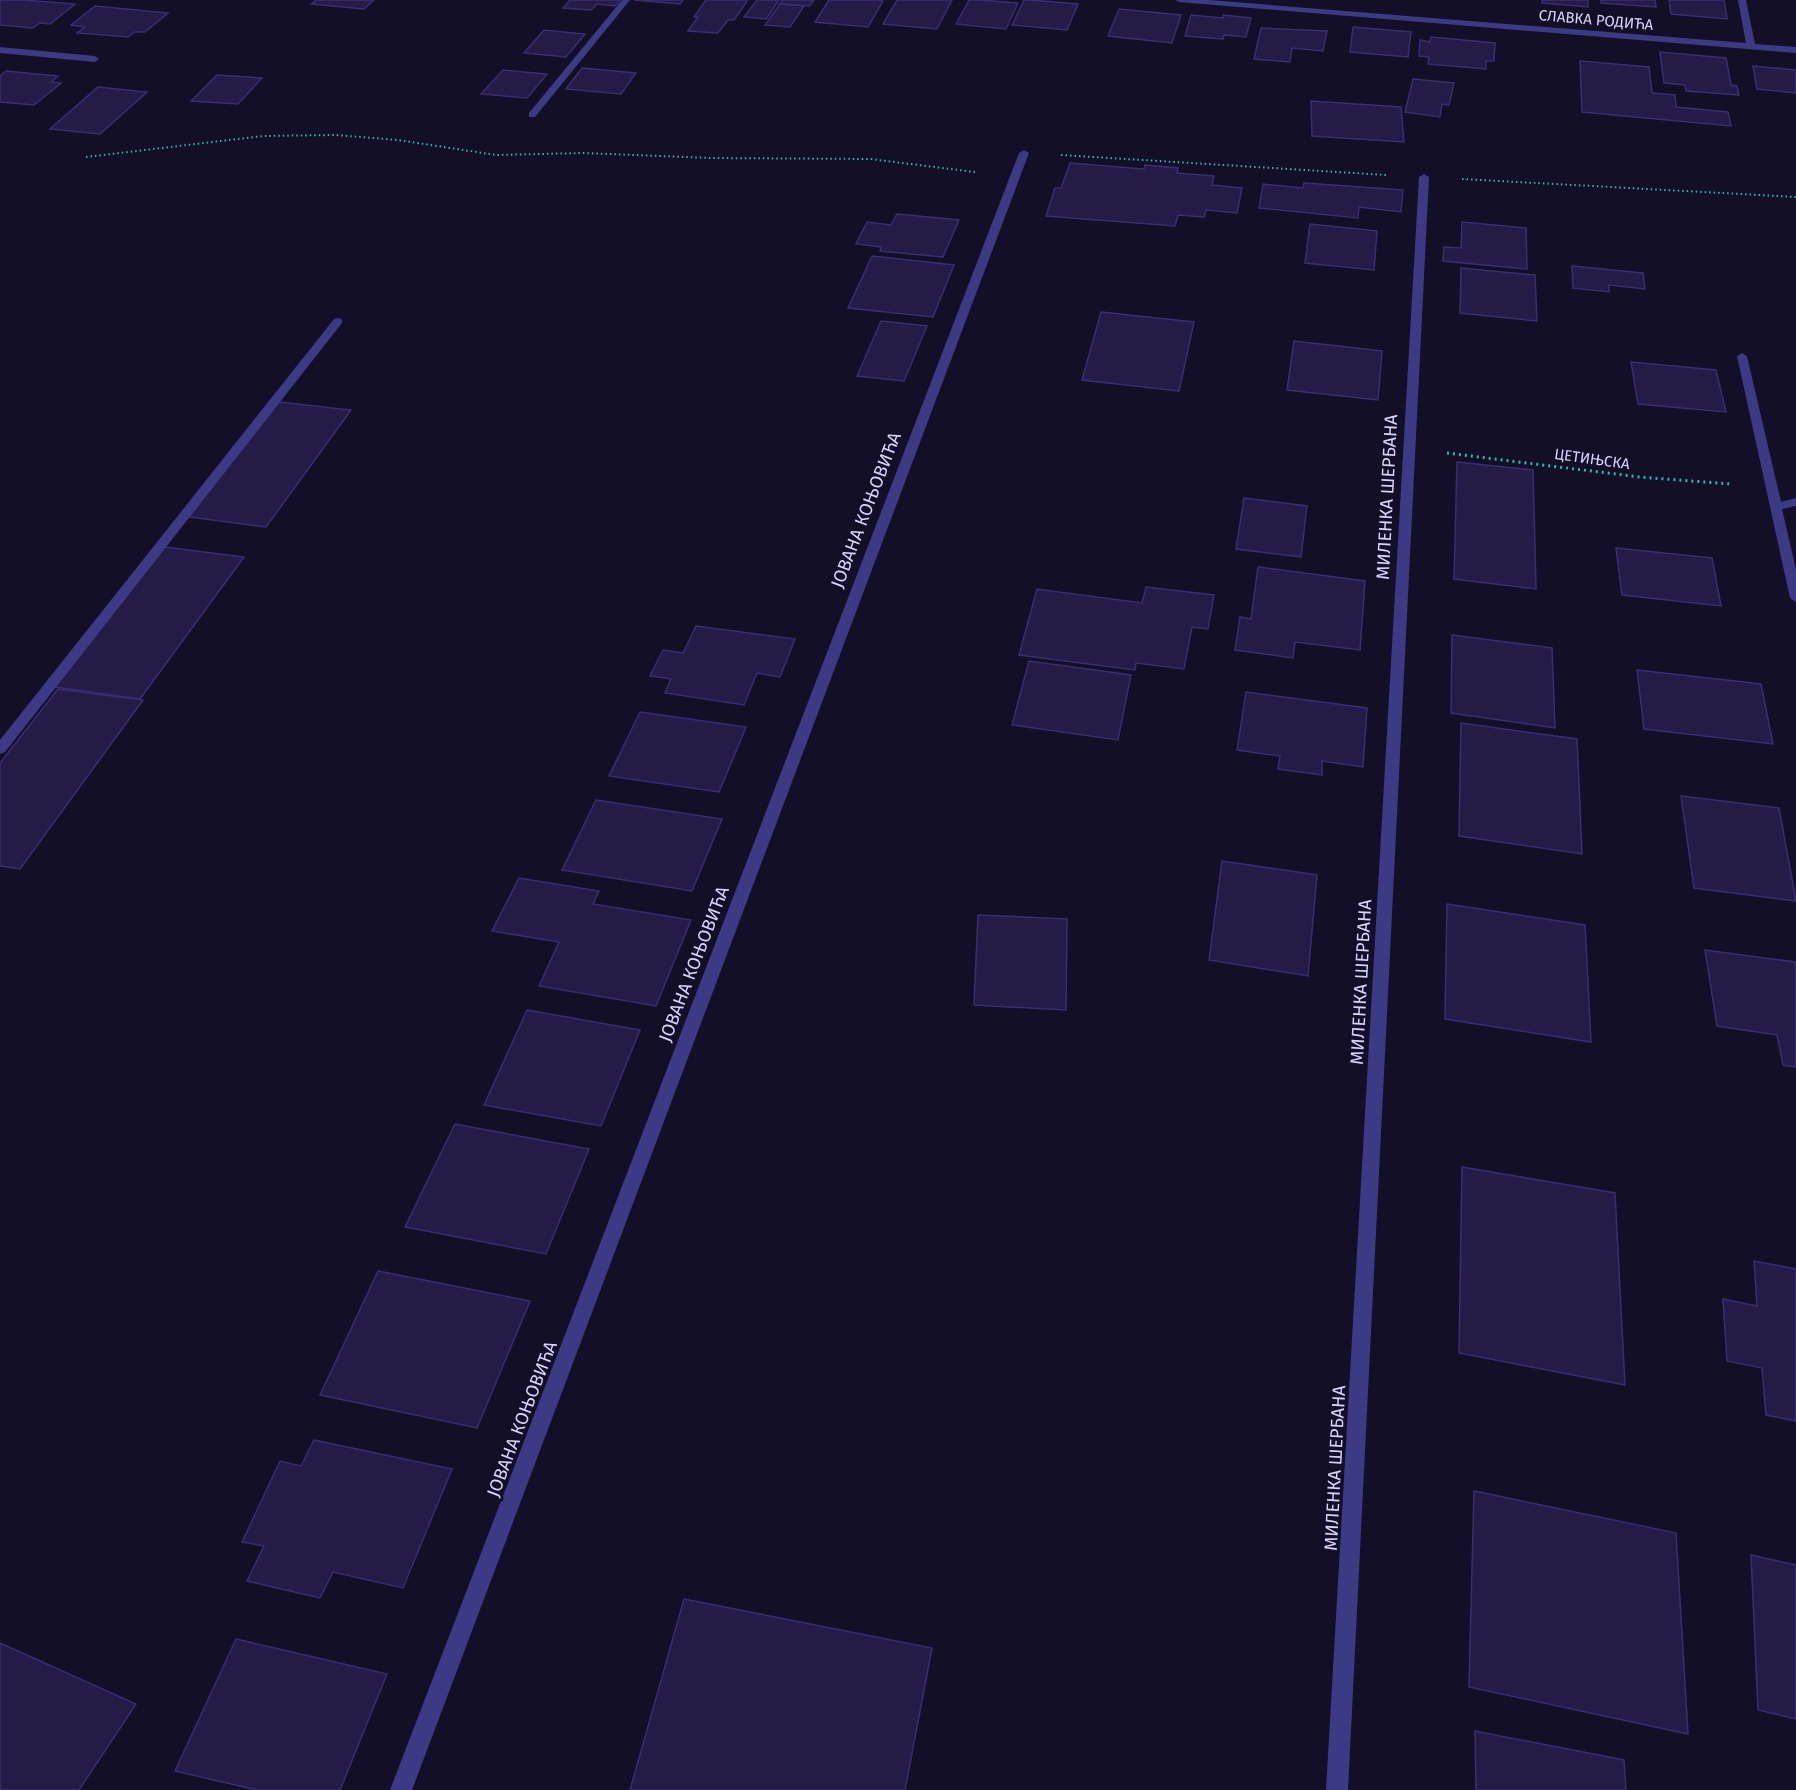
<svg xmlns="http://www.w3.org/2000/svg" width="1796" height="1790" viewBox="0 0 1796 1790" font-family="'Fira Sans',sans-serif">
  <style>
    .building { fill: #241b47; stroke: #3b2d73; stroke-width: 1.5 }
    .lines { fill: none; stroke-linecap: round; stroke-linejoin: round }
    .path-far1 { stroke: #2fb8b0; stroke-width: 2; stroke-dasharray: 1.5 3; stroke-linecap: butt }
    .path { stroke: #2fb8b0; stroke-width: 3; stroke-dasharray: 2 4; stroke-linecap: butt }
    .service { fill: #3d3a85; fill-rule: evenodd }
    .minor { fill: #3d3a85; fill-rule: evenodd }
    .labels { text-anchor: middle; stroke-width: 6; stroke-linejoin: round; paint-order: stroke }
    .far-street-label { font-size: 15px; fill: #d9d4ff; stroke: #130f26 }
    .street-label { font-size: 18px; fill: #d9d4ff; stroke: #130f26 }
  </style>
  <rect width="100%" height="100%" fill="#130f26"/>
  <g class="building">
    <path d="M0,0H23L75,4L50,24L40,23L33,28L0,25Z"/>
    <path d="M316,0H374L364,9L311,4Z"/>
    <path d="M570,0H620L615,6L597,4L591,10L563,8Z"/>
    <path d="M634,0H683L680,4Z"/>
    <path d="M706,0H748L734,20H728L718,33L688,31L698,17H694Z"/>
    <path d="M757,0H779L766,19L744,17Z"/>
    <path d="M782,0H814L809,6L780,4Z"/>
    <path d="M829,0H877L883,1L868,27L815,22Z"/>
    <path d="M897,0H952L937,29L883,24Z"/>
    <path d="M969,0H980L1018,3L1006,29L956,24Z"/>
    <path d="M1024,0H1030L1078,4L1067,30L1012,25Z"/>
    <path d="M1542,0H1588V7L1542,3Z"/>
    <path d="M1601,0H1655L1656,7L1601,3Z"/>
    <path d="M1669,0H1724L1727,19L1671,14Z"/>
    <path d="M780,4L804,6L790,27L765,25Z"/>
    <path d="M95,6L168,13L145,32H135L128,37L77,33L85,27L71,25Z"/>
    <path d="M1119,9L1181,15L1172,43L1108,36Z"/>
    <path d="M1191,15L1223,18V15L1251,18L1246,37L1224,35L1223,39L1185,36Z"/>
    <path d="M1353,27L1411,32L1408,57L1350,52Z"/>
    <path d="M1261,28L1327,31L1323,51L1292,48L1290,62L1254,59Z"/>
    <path d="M544,30L585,34L566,57L524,53Z"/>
    <path d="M1431,37L1495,43L1494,61H1486V69L1428,64L1429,57L1419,56L1420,40L1430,42Z"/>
    <path d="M1660,52L1726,58L1731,85L1737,86L1739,95L1686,91L1685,85L1664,83Z"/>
    <path d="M1580,61L1649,67L1652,93L1675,95L1676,107L1728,112L1731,126L1582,112Z"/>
    <path d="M1753,66L1796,70V93L1757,89Z"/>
    <path d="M582,68L636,73L621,94L566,89Z"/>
    <path d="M503,70L547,74L527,98L481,94Z"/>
    <path d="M6,71L58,76L51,82L61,83L34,105L0,102V76Z"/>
    <path d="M217,75L262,78L238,104L191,101Z"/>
    <path d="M1413,79L1454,83L1449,105L1442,104L1440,117L1405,112Z"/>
    <path d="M98,87L147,92L100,134L50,129Z"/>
    <path d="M1311,101L1401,107L1404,142L1312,136Z"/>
    <path d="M1070,163L1144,169L1145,165L1178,168L1177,173L1214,176L1212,185L1242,188L1237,213L1206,210L1204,217L1178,215L1175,226L1046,216L1055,188H1061Z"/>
    <path d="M1304,183L1403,190L1401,212L1359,207L1358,218L1259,208L1263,184L1303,188Z"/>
    <path d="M897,214L959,220L943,257L880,251L881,247L856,244L867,222L891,225Z"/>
    <path d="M1462,222L1526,228L1527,269L1443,261L1444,247L1461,248Z"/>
    <path d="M1310,224L1377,231L1374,270L1305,263Z"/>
    <path d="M872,256L954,265L933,317L848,308Z"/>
    <path d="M1572,266L1643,273L1645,289L1609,285V292L1573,288Z"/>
    <path d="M1461,268L1535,275L1537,321L1460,313Z"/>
    <path d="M1101,312L1194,322L1179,391L1082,380Z"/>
    <path d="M881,321L927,326L904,381L857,376Z"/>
    <path d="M1294,341L1382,351L1378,400L1287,390Z"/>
    <path d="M1631,362L1716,370L1726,412L1638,404Z"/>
    <path d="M279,402L351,410L266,527L189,517Z"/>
    <path d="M1457,462L1533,470L1536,589L1454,579Z"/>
    <path d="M1244,498L1307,506L1301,557L1236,549Z"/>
    <path d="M165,547L244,557L140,699L55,687Z"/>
    <path d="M1616,548L1712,558L1721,606L1622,595Z"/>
    <path d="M1258,567L1365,581L1360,650L1295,642L1293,658L1235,650L1240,617L1251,619Z"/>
    <path d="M1146,587L1214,595L1208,629L1192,627L1184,669L1136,663L1135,670L1019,655L1037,589L1142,603Z"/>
    <path d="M696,626L795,639L780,677L757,673L744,705L665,693L671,679L650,676L663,650L683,653Z"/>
    <path d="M1452,635L1552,648L1555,728L1451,713Z"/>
    <path d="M1029,661L1131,675L1118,740L1012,725Z"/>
    <path d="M1637,670L1761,684L1773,744L1644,729Z"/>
    <path d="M58,689L143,700L20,869L0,866V763Z"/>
    <path d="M1246,692L1367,708L1363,767L1322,761V775L1278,769L1280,756L1237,750Z"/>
    <path d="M640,712L746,727L719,792L609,776Z"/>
    <path d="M1461,723L1577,739L1582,854L1459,836Z"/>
    <path d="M1681,796L1779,808L1796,901L1694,888Z"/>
    <path d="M596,800L722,819L692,891L562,870Z"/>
    <path d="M1222,861L1317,875L1308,976L1209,960Z"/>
    <path d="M519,878L599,891L593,904L691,920L656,1006L539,986L559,942L492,931Z"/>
    <path d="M1447,904L1585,925L1591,1042L1445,1019Z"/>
    <path d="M978,915L1067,919L1066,1010L974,1005Z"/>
    <path d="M1705,950L1796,962V1067L1783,1065L1777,1035L1717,1026Z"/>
    <path d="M527,1010L640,1030L601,1126L484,1105Z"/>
    <path d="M455,1124L589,1149L546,1254L405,1227Z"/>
    <path d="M1462,1167L1615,1193L1625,1385L1459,1353Z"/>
    <path d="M1754,1261L1796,1269V1421L1766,1415L1762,1368L1727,1361L1723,1299L1757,1306Z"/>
    <path d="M378,1271L530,1301L477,1428L320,1395Z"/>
    <path d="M314,1440L452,1469L403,1588L333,1572L320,1598L247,1581L264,1546L242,1542L280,1461L301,1466Z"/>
    <path d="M1474,1491L1676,1533L1688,1734L1469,1687Z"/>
    <path d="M1751,1555L1796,1565V1719L1758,1710Z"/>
    <path d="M684,1599L932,1648L905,1790H630Z"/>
    <path d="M236,1639L387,1674L340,1790H257L175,1771Z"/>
    <path d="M0,1643L136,1704L79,1790H0Z"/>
    <path d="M1475,1731L1624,1760L1626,1790H1476Z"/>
  </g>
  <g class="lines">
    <g class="path-far1">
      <path d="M1061,155L1386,175"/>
      <path d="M86,157L263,136L336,135L398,140L496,155L583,153L711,158L870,159L975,172"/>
      <path d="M1462,179L1796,197"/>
    </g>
    <path class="path" d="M1447,453L1639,477L1731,484"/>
    <g class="service">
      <path d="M622,0H630L535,117H529V113Z"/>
      <path d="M338,318L342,319V323L5,752L0,754V740L334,319Z"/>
    </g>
    <g class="minor">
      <path d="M1175,0H1209L1746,43L1738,0H1746L1755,44L1796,47V53L1179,2Z"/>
      <path d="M0,47L95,56L99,59L95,62L0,53Z"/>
      <path d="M1024,150L1029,153L412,1790H390L1019,153Z"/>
      <path d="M1424,174L1429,177L1348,1790H1326L1419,177Z"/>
      <path d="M1742,353L1747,356L1781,502L1796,498V506L1782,509L1796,570V602L1790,598L1737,356Z"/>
    </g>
  </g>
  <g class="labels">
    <g class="far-street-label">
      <text transform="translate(1596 20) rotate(5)" y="5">СЛАВКА РОДИЋА</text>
      <text transform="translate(1592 459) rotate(8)" y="5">ЦЕТИЊСКА</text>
    </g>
    <g class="street-label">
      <text transform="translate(1387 497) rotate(-87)" y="6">МИЛЕНКА ШЕРБАНА</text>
      <text transform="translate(866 510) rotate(-69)" y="6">ЈОВАНА КОЊОВИЋА</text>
      <text transform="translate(694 964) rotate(-69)" y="6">ЈОВАНА КОЊОВИЋА</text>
      <text transform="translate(1361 982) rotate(-87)" y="6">МИЛЕНКА ШЕРБАНА</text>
      <text transform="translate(522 1419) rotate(-69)" y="6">ЈОВАНА КОЊОВИЋА</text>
      <text transform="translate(1335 1468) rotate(-87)" y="6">МИЛЕНКА ШЕРБАНА</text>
    </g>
  </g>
</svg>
